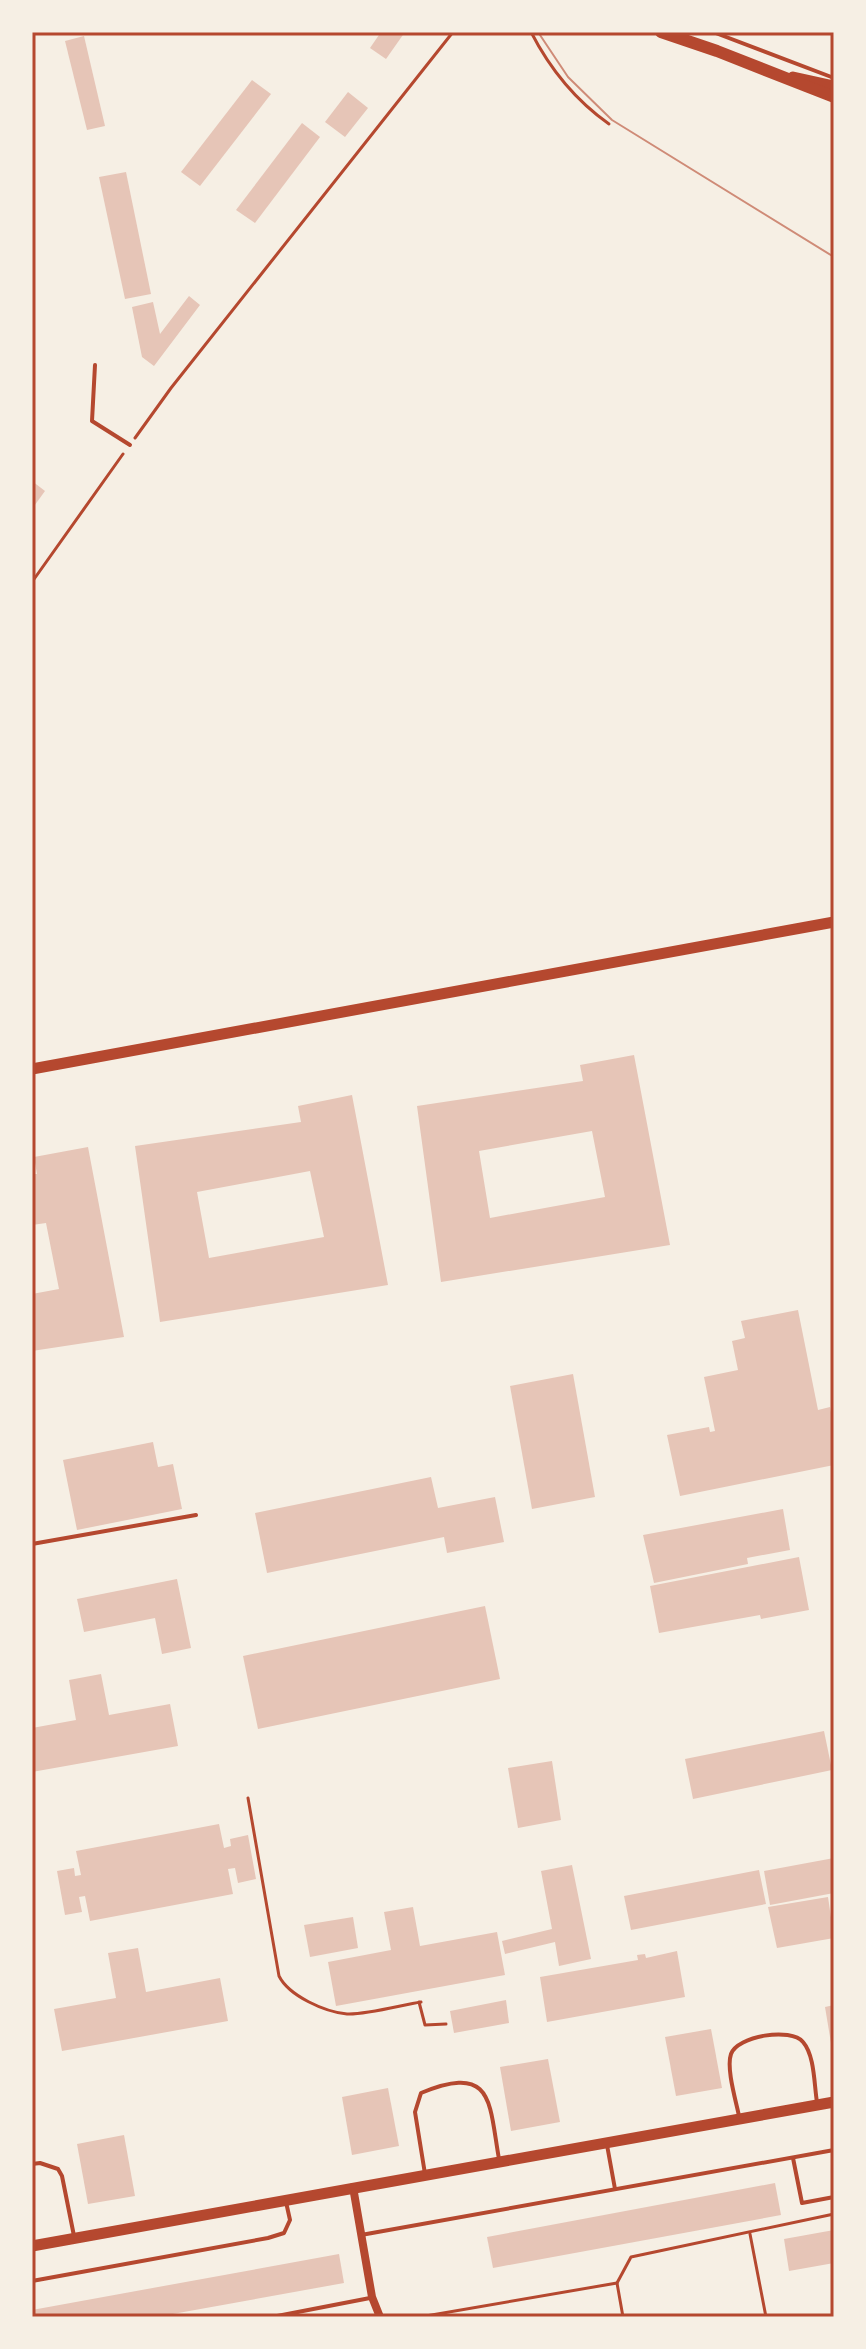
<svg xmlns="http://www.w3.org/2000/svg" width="866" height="2349" viewBox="0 0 866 2349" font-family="Commissioner,sans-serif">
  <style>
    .building { fill: #e6c5b7; fill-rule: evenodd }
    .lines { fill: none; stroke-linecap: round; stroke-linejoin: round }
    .path { stroke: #b5482f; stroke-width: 3 }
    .service { stroke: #b5482f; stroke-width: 4 }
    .minor { stroke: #b5482f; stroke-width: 8 }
    .tertiary { stroke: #b5482f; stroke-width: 11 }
    .secondary { stroke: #b5482f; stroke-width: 12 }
    .tram { stroke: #cf8b77; stroke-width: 2 }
    .neatline { fill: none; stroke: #b5482f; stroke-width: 3 }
  </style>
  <rect width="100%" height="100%" fill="#f6efe4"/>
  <g class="building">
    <path d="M381,32H405L386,59L370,48Z"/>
    <path d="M84,36L105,126L87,130L65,41Z"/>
    <path d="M252,80L271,94L200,186L181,172Z"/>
    <path d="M348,92L368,108L345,137L325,122Z"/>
    <path d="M302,123L320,137L255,223L236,210Z"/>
    <path d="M126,172L151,294L125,299L99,177Z"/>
    <path d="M189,296L200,305L154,366L142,357L132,307L153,302L160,334Z"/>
    <path d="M32,481L45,491L32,509Z"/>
    <path d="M634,1055L670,1245L441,1282L417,1106L583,1081L580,1065ZM592,1131L605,1197L490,1218L479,1151Z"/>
    <path d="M352,1095L388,1285L160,1322L135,1146L301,1122L298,1106ZM310,1171L324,1237L209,1258L197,1192Z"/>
    <path d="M88,1147L124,1337L32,1351V1294L59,1289L46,1223L32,1225V1174H37L34,1157Z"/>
    <path d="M798,1310L818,1410L830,1407L834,1428V1465L680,1496L667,1435L709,1427L710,1432L715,1431L704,1377L738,1370L732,1341L745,1338L741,1321Z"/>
    <path d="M573,1374L595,1497L532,1509L510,1386Z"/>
    <path d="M153,1442L158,1467L173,1464L182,1509L77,1530L63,1460Z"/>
    <path d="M431,1477L438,1508L495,1497L504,1542L447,1553L444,1537L267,1573L255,1513Z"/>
    <path d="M783,1509L790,1550L747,1558L748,1564L654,1583L643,1535Z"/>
    <path d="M799,1557L809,1610L761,1619L760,1615L659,1633L650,1586Z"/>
    <path d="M177,1579L191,1648L162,1654L155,1618L84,1632L77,1599Z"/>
    <path d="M485,1606L500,1679L258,1729L243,1656Z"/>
    <path d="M101,1674L109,1715L170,1704L178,1746L32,1772V1728L76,1720L69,1680Z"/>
    <path d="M824,1731L832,1770L693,1799L685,1759Z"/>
    <path d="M552,1761L561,1820L518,1828L508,1768Z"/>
    <path d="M219,1824L224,1848L231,1846L230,1839L248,1835L256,1879L238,1883L235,1868L228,1869L233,1894L90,1921L85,1896L79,1897L82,1912L65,1915L57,1871L74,1868L75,1876L81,1875L76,1851Z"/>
    <path d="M834,1858V1893L770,1905L764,1871Z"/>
    <path d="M572,1865L591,1959L559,1966L555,1942L505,1954L502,1941L552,1929L541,1871Z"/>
    <path d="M759,1870L766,1904L631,1930L624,1896Z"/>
    <path d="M828,1897L834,1938L777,1948L768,1907Z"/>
    <path d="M413,1907L420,1946L497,1932L505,1975L336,2006L328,1962L391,1950L384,1912Z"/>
    <path d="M353,1917L358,1948L310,1957L304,1925Z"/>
    <path d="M138,1948L146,1992L220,1978L228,2021L62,2051L54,2009L116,1998L108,1953Z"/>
    <path d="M677,1951L685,1997L547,2022L540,1977L638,1960L637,1955L645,1954L646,1958Z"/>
    <path d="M506,2000L509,2023L454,2033L450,2011Z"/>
    <path d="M834,2005V2049H832L825,2007Z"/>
    <path d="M711,2029L722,2088L676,2096L665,2037Z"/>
    <path d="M548,2059L560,2122L511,2131L500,2067Z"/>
    <path d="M388,2088L399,2146L352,2155L342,2097Z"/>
    <path d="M124,2135L135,2196L88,2204L77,2144Z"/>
    <path d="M775,2183L781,2215L493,2268L487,2237Z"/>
    <path d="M834,2230V2263L789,2271L784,2239Z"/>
    <path d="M339,2254L344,2283L156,2317H32V2310Z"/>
  </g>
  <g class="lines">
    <g class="path">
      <path d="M531,32C550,69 575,100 609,124"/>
      <path d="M135,438L171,388L453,32"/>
      <path d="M32,582L123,454"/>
      <path d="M248,1798L279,1976C289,1996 325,2012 347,2014C366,2015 402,2005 421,2002"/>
      <path d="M419,2002L425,2025L446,2024"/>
      <path d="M750,2234L766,2317"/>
      <path d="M420,2317L617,2283"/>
      <path d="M623,2317L617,2283L631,2257L834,2214"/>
    </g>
    <g class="service">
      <path d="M713,32L834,78"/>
      <path d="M95,365L92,421L130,445"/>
      <path d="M32,1544L196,1515"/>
      <path d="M739,2116C736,2101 726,2068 731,2054C737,2036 791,2027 803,2042C815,2056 814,2085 817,2102"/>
      <path d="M607,2145L615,2189"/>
      <path d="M793,2158L802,2203L834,2197"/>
      <path d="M32,2164L40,2163L58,2169L62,2176L74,2236"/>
      <path d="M425,2174L415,2112L421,2093C494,2063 489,2103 499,2159"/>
      <path d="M361,2235L834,2150"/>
      <path d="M32,2281L268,2238L284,2233L290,2220L286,2202"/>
      <path d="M272,2317L370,2298"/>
    </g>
    <path class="minor" d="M353,2187L372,2297L380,2317"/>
    <g class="tertiary">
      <path d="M793,77L834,86"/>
      <path d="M32,1069L834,922"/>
      <path d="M32,2246L834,2102"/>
    </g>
    <path class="secondary" d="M661,32L717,51L834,97"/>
    <path class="tram" d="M538,32L568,77L612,120L834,257"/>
  </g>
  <rect width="866" height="2349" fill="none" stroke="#f6efe4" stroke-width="68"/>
  <rect x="34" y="34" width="798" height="2281" class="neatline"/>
</svg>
